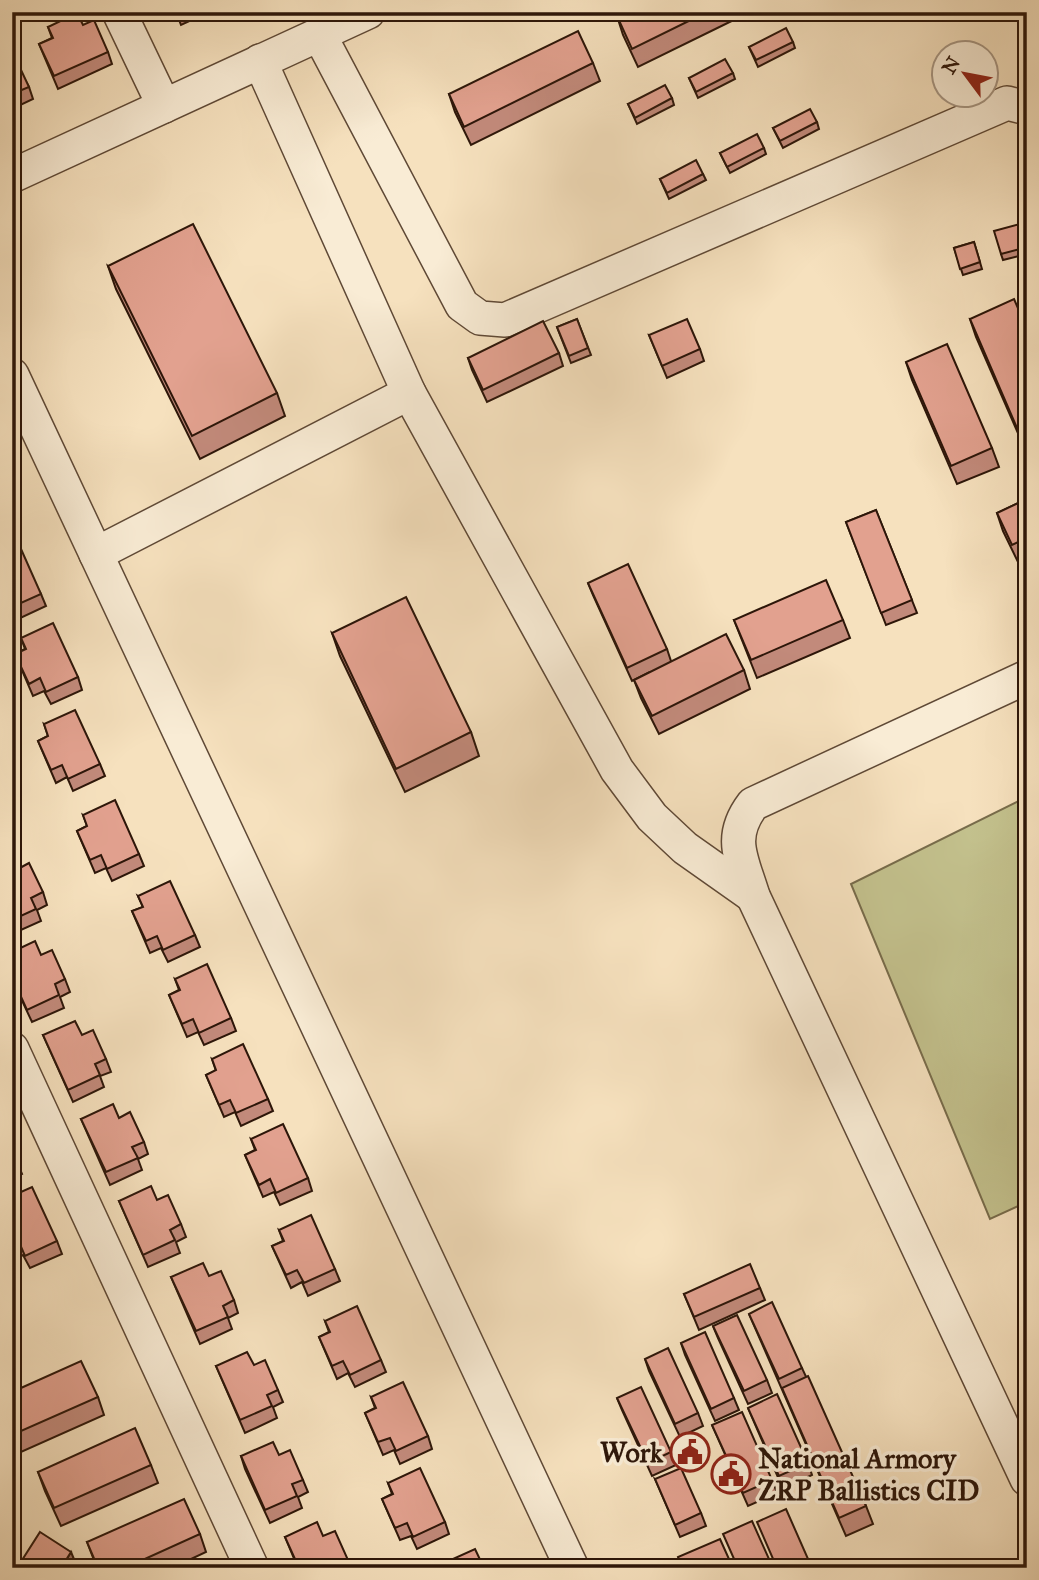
<svg xmlns="http://www.w3.org/2000/svg" width="1039" height="1580" viewBox="0 0 1039 1580" font-family="'IM FELL Great Primer',serif">
  <style>
    .green { fill: #c3c18d; stroke: #786c4b; stroke-width: 2 }
    .lines { fill: none; stroke-linecap: round; stroke-linejoin: round }
    .minor-casing { stroke: #5f4936; stroke-width: 36 }
    .minor { stroke: #f9ecd5; stroke-width: 33 }
    .wall { fill: #c28a7b; stroke: #2d1609; stroke-width: 2 }
    .shaded-wall { fill: #9e7164; stroke: #2d1609; stroke-width: 2 }
    .building { fill: #e2a18f; stroke: #2d1609; stroke-width: 2 }
    .labels { text-anchor: middle; stroke-width: 7; stroke-linejoin: round; paint-order: stroke }
    .poi-label { font-size: 28px; font-weight: bold; fill: #2d1609; stroke: #f9ecd5; text-anchor: end }
  </style>
  <rect width="100%" height="100%" fill="#f6e1be"/>
  <filter id="stains"><feTurbulence type="fractalNoise" baseFrequency=".00286" numOctaves="4"/><feColorMatrix values="0 0 0 0 .2 0 0 0 0 .09 0 0 0 0 .02 0 0 0 .5 -.17"/></filter>
  <radialGradient id="worn" r=".72"><stop offset=".6" stop-color="#630" stop-opacity="0"/><stop offset="1" stop-color="#630" stop-opacity=".3"/></radialGradient>
  <path class="green" d="M1027,797V1202L990,1219L851,884Z"/>
  <g class="lines">
    <g class="minor-casing">
      <g id="minor">
        <path d="M119,12L164,106"/>
        <path d="M319,34L462,305L480,318L505,320L1007,103L1027,108"/>
        <path d="M260,61L409,393L617,770L652,817L685,848L753,896"/>
        <path d="M12,176L368,12"/>
        <path d="M12,375L572,1568"/>
        <path d="M96,554L409,393"/>
        <path d="M1027,677L753,804C727,838 742,859 753,896L1027,1479"/>
        <path d="M12,1049L252,1568"/>
      </g>
    </g>
    <use href="#minor" class="minor"/>
  </g>
  <g class="wall">
    <path d="M162,12H172L164,16Z"/>
    <path d="M176,12H209L181,25Z"/>
    <path d="M625,12H750L638,67L623,35L617,16Z"/>
    <path d="M83,25L108,52L112,64L58,89L39,44L52,38L48,27Z"/>
    <path d="M793,42L795,48L758,67L749,47Z"/>
    <path d="M12,56L29,87L33,99L12,109Z"/>
    <path d="M593,63L600,81L471,145L455,112L449,94Z"/>
    <path d="M733,73L735,79L698,98L689,78Z"/>
    <path d="M672,98L674,105L637,124L628,104Z"/>
    <path d="M817,122L819,129L783,148L773,128Z"/>
    <path d="M764,148L766,154L730,173L720,153Z"/>
    <path d="M703,174L706,180L669,199L660,179Z"/>
    <path d="M1027,222V254L1003,260L1001,254Z"/>
    <path d="M974,242L982,269L963,275L954,248Z"/>
    <path d="M108,266L277,393L285,416L200,459L116,289Z"/>
    <path d="M577,319L591,355L571,363L557,327Z"/>
    <path d="M970,319L1027,329V454L976,337Z"/>
    <path d="M649,335L700,349L704,361L667,378Z"/>
    <path d="M559,353L563,366L487,402L472,370L468,358Z"/>
    <path d="M906,362L992,448L999,467L957,484L912,380Z"/>
    <path d="M1027,499V560L1019,564L1003,531L997,513Z"/>
    <path d="M876,510L917,613L886,625L846,522Z"/>
    <path d="M12,542L41,594L46,606L14,621L12,617Z"/>
    <path d="M588,583L667,649L671,661L744,670L750,689L659,734L641,698L634,680L650,672L632,681L593,595Z"/>
    <path d="M734,620H843L850,638L757,678Z"/>
    <path d="M332,633L471,732L479,756L405,792L340,656Z"/>
    <path d="M21,638L78,677L82,690L51,704L44,691L33,696L15,654L25,649Z"/>
    <path d="M44,724L100,764L105,776L73,791L67,777L56,783L38,741L48,736Z"/>
    <path d="M83,815L139,854L144,866L112,881L106,868L95,873L77,831L87,826Z"/>
    <path d="M12,855L18,869L43,892L47,905L37,910L41,921L12,934Z"/>
    <path d="M138,896L195,935L200,947L168,962L161,948L150,953L132,911L143,907Z"/>
    <path d="M12,952L41,955L65,979L70,992L60,997L64,1008L32,1022L12,979Z"/>
    <path d="M175,979L231,1018L236,1031L204,1045L198,1032L187,1037L169,995L179,990Z"/>
    <path d="M43,1035H82L106,1059L111,1072L100,1076L104,1087L73,1102Z"/>
    <path d="M212,1059L268,1099L273,1111L241,1126L235,1112L224,1117L206,1075L216,1071Z"/>
    <path d="M119,1118L144,1142L148,1154L138,1159L142,1170L110,1185L81,1119Z"/>
    <path d="M251,1139L308,1178L312,1191L280,1205L274,1192L263,1197L245,1155L255,1150Z"/>
    <path d="M12,1150L22,1174L12,1178Z"/>
    <path d="M12,1196L57,1241L62,1254L30,1268L23,1255L12,1260Z"/>
    <path d="M157,1200L181,1224L186,1237L176,1242L180,1253L148,1267L119,1201Z"/>
    <path d="M279,1230L335,1269L340,1281L308,1296L302,1282L291,1288L272,1246L283,1241Z"/>
    <path d="M209,1276L234,1300L238,1313L228,1318L232,1329L200,1344L171,1277Z"/>
    <path d="M760,1288L765,1300L699,1330L684,1294Z"/>
    <path d="M749,1314L802,1368L866,1506L873,1524L846,1536Z"/>
    <path d="M325,1321L381,1360L386,1372L355,1387L348,1373L337,1379L319,1337L329,1332Z"/>
    <path d="M713,1326L767,1380L772,1393L748,1404L718,1338Z"/>
    <path d="M681,1343L734,1398L739,1410L715,1421L685,1355Z"/>
    <path d="M645,1359L698,1413L703,1426L680,1437L649,1371Z"/>
    <path d="M254,1365L278,1390L283,1402L273,1407L277,1418L245,1433L216,1366Z"/>
    <path d="M12,1392L98,1397L104,1415L12,1456Z"/>
    <path d="M371,1397L428,1436L432,1449L400,1464L394,1450L383,1455L365,1413L375,1408Z"/>
    <path d="M617,1398L671,1452L676,1465L652,1476L622,1410Z"/>
    <path d="M748,1408L808,1463L812,1475L783,1489Z"/>
    <path d="M712,1425L772,1480L777,1493L748,1506Z"/>
    <path d="M279,1455L303,1480L308,1492L298,1497L302,1508L270,1523L245,1469L241,1456Z"/>
    <path d="M151,1465L158,1483L61,1526L45,1491L38,1472Z"/>
    <path d="M655,1479L701,1513L706,1526L680,1537Z"/>
    <path d="M388,1483L445,1522L449,1534L417,1549L411,1536L400,1540L382,1499L392,1494Z"/>
    <path d="M200,1534L206,1552L172,1568H97L87,1542Z"/>
    <path d="M323,1536L348,1560L351,1568H298L285,1537Z"/>
  </g>
  <path class="shaded-wall" d="M71,1552L76,1564L74,1568H61Z"/>
  <g class="building">
    <path d="M625,12H707L632,49L617,16Z"/>
    <path d="M77,13L83,25L94,20L108,52L54,76L39,44L53,38L48,27Z"/>
    <path d="M786,28L793,42L756,60L749,47Z"/>
    <path d="M578,31L593,63L464,127L449,94Z"/>
    <path d="M14,55L29,87L12,94V56Z"/>
    <path d="M725,59L733,73L696,92L689,78Z"/>
    <path d="M665,85L672,98L635,118L628,104Z"/>
    <path d="M810,109L817,122L780,141L773,128Z"/>
    <path d="M757,134L764,148L727,167L720,153Z"/>
    <path d="M696,160L703,174L667,193L660,179Z"/>
    <path d="M1027,222V247L1001,254L994,231Z"/>
    <path d="M193,224L277,393L192,436L108,266Z"/>
    <path d="M974,242L980,262L960,269L954,248Z"/>
    <path d="M1014,299L1027,329V451L970,319Z"/>
    <path d="M577,319L588,348L569,356L557,327Z"/>
    <path d="M687,319L700,349L662,366L649,335Z"/>
    <path d="M543,321L559,353L483,390L468,358Z"/>
    <path d="M947,344L992,448L951,466L906,362Z"/>
    <path d="M1027,499V538L1012,545L997,513Z"/>
    <path d="M876,510L912,600L881,613L846,522Z"/>
    <path d="M17,540L41,594L12,607V542Z"/>
    <path d="M628,564L667,649L627,668L588,583Z"/>
    <path d="M826,580L843,620L751,660L734,620Z"/>
    <path d="M406,597L471,732L396,769L332,633Z"/>
    <path d="M53,623L78,677L46,692L40,678L29,684L15,654L26,649L21,638Z"/>
    <path d="M726,634L744,670L652,716L634,680Z"/>
    <path d="M75,710L100,764L68,779L62,765L51,770L38,741L48,736L44,724Z"/>
    <path d="M115,800L139,854L107,869L101,855L90,860L77,831L87,826L83,815Z"/>
    <path d="M12,855L18,869L29,863L43,892L31,898L36,909L12,920Z"/>
    <path d="M170,881L195,935L163,950L157,936L146,941L132,911L143,907L138,896Z"/>
    <path d="M35,941L41,955L52,950L65,979L55,984L59,995L27,1010L12,977V952Z"/>
    <path d="M207,964L231,1018L199,1033L193,1019L182,1024L169,995L180,990L175,979Z"/>
    <path d="M75,1021L82,1035L93,1030L106,1059L95,1064L100,1075L68,1090L43,1035Z"/>
    <path d="M243,1044L268,1099L236,1113L230,1100L219,1105L206,1075L216,1070L212,1059Z"/>
    <path d="M113,1104L119,1118L130,1112L144,1142L132,1147L138,1158L106,1172L81,1119Z"/>
    <path d="M283,1124L308,1178L276,1193L270,1179L259,1185L245,1155L256,1150L251,1139Z"/>
    <path d="M12,1150L17,1161L12,1164Z"/>
    <path d="M151,1186L157,1200L168,1195L181,1224L170,1230L175,1240L143,1255L119,1201Z"/>
    <path d="M32,1187L57,1241L25,1256L19,1242L12,1245V1196Z"/>
    <path d="M311,1215L335,1269L304,1283L297,1270L286,1275L272,1246L284,1241L279,1230Z"/>
    <path d="M203,1263L209,1276L221,1271L234,1300L223,1306L228,1317L196,1331L171,1277Z"/>
    <path d="M750,1264L760,1288L694,1317L684,1294Z"/>
    <path d="M772,1302L802,1368L779,1379L749,1314Z"/>
    <path d="M357,1306L381,1360L350,1375L343,1361L332,1366L319,1337L330,1332L325,1321Z"/>
    <path d="M737,1315L767,1380L744,1391L713,1326Z"/>
    <path d="M705,1332L734,1398L711,1409L681,1343Z"/>
    <path d="M668,1348L698,1413L675,1424L645,1359Z"/>
    <path d="M247,1352L254,1365L265,1360L278,1390L267,1395L272,1406L240,1420L216,1366Z"/>
    <path d="M81,1361L98,1397L12,1435V1392Z"/>
    <path d="M808,1376L866,1506L839,1518L782,1388Z"/>
    <path d="M403,1382L428,1436L396,1451L390,1438L378,1442L365,1413L376,1408L371,1397Z"/>
    <path d="M641,1387L671,1452L648,1463L617,1398Z"/>
    <path d="M777,1394L808,1463L779,1476L748,1408Z"/>
    <path d="M742,1412L772,1480L743,1493L712,1425Z"/>
    <path d="M135,1428L151,1465L54,1508L38,1472Z"/>
    <path d="M273,1442L279,1455L290,1450L303,1480L292,1484L297,1496L265,1510L241,1456Z"/>
    <path d="M420,1468L445,1522L413,1537L407,1523L395,1528L382,1499L393,1494L388,1483Z"/>
    <path d="M681,1468L701,1513L675,1525L655,1479Z"/>
    <path d="M184,1499L200,1534L125,1568H98L87,1542Z"/>
    <path d="M786,1509L812,1568H777L757,1522Z"/>
    <path d="M752,1521L773,1568H738L723,1534Z"/>
    <path d="M317,1522L323,1536L335,1531L348,1560L337,1566L338,1568H299L285,1537Z"/>
    <path d="M40,1532L71,1552L61,1568H17Z"/>
    <path d="M720,1539L733,1568H682L678,1557Z"/>
    <path d="M475,1549L484,1568H446L444,1563Z"/>
  </g>
  <defs>
    <g id="civic-ring" transform="scale(2.0125)"><circle r="9.5" fill="#f9ecd5" stroke="#8f2418" stroke-width="1.5"/><path d="M-.6-6.5H3V-4.5H.6V-3L4-1V1h2V6H-6V1h2V-1L-.6-3ZM-1.2 2.5V6h2.4V2.5Z" fill="#8f2418"/></g>
  </defs>
  <g fill-rule="evenodd">
    <use href="#civic-ring" x="690" y="1452"/>
    <use href="#civic-ring" x="731" y="1474"/>
  </g>
  <g class="labels">
    <g class="poi-label">
      <text x="663" y="1462">Work</text>
      <text x="758" y="1468" text-anchor="start">National Armory<tspan x="758" dy="32">ZRP Ballistics CID</tspan></text>
    </g>
  </g>
  <rect width="1039" height="1580" fill="none" stroke="#f6e1be" stroke-width="42"/>
  <rect x="14" y="14" width="1011" height="1552" fill="none" stroke="#2d1609" stroke-width="3.5"/>
  <rect x="21" y="21" width="997" height="1538" fill="none" stroke="#2d1609" stroke-width="2"/>
  <g transform="translate(965 74) rotate(302)"><circle r="33" fill="#f9ecd5" stroke="#a79683" stroke-width="2"/>
  <path d="M0-5L12 26L0 18L-12 26Z" fill="#8f2418"/>
  <text y="-10" font-size="19" font-weight="bold" text-anchor="middle" fill="#2d1609">N</text>
  </g>
  <rect width="100%" height="100%" filter="url(#stains)"/>
  <rect width="100%" height="100%" fill="url(#worn)"/>
</svg>
